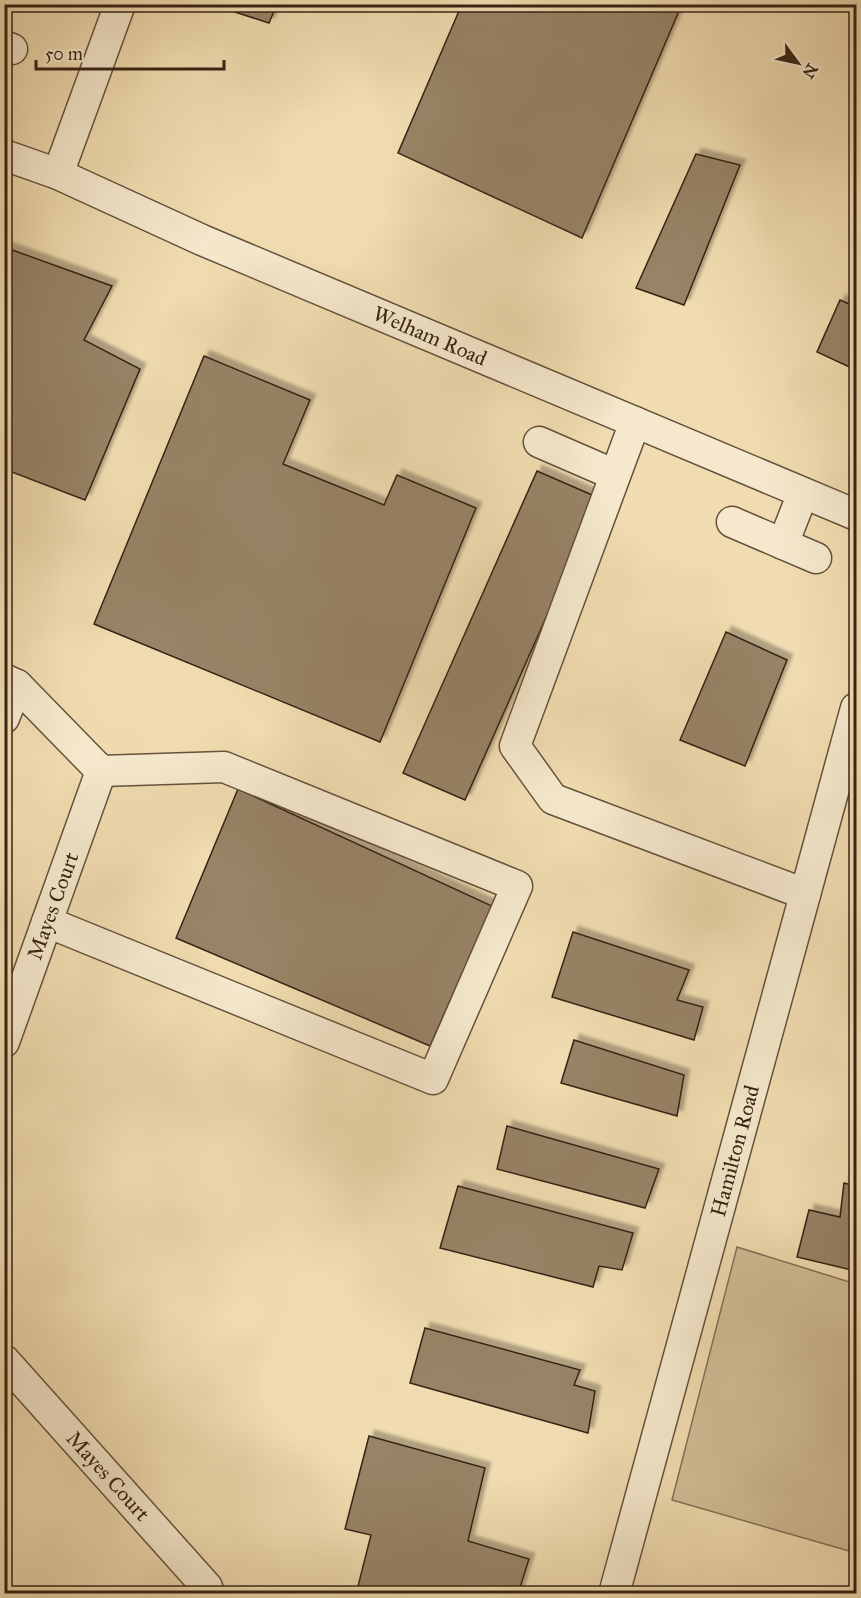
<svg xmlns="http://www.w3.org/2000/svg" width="861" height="1598" viewBox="0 0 861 1598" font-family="'IM FELL Great Primer',serif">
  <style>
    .green { fill: #d1bd96; stroke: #847056; stroke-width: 1.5 }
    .building { fill: #978366; stroke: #372315; stroke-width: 1.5; filter: url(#shadow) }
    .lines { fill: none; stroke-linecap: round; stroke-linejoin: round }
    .minor-casing { stroke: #65513c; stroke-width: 33 }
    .minor { stroke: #f5e8cc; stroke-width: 30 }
    .labels { text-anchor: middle; stroke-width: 6; stroke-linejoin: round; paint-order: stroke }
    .street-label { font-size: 21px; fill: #372315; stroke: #f5e8cc }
  </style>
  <defs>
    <filter id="shadow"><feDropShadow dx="5.5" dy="-5.5" stdDeviation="1.5" flood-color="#0004"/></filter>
  </defs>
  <rect width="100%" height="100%" fill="#f0dcb0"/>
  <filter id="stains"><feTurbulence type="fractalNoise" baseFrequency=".00333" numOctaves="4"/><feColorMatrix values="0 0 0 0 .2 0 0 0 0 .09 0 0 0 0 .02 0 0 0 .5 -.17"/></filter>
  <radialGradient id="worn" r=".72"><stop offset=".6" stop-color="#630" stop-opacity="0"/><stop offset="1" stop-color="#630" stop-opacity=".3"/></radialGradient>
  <path class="green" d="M737,1247L856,1284V1553L672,1500Z"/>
  <g class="building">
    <path d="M210,4H277L269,23Z"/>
    <path d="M462,4H682L582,238L398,153Z"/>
    <path d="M696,154L740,165L684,305L636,288Z"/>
    <path d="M4,247L112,286L84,340L140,369L85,500L4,469Z"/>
    <path d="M840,300L856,307V370L817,352Z"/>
    <path d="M204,356L310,400L283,464L384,505L397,475L476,508L380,742L94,624Z"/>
    <path d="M537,471L599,498L465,800L403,773Z"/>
    <path d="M726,632L787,660L745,766L680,740Z"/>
    <path d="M238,789L492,906L430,1046L176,938Z"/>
    <path d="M573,932L689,970L677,1000L703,1007L694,1040L552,997Z"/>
    <path d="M574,1040L684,1075L677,1116L561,1083Z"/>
    <path d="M856,1057V1098L851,1097Z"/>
    <path d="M507,1126L659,1169L645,1208L497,1169Z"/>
    <path d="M844,1183L856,1186V1271L797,1257L809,1210L840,1217Z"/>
    <path d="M458,1186L633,1233L622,1270L599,1266L593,1287L440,1248Z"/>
    <path d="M425,1328L580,1370L574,1385L595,1391L588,1433L410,1383Z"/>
    <path d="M369,1436L485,1468L468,1541L529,1559L518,1594H356L371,1535L345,1529Z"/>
  </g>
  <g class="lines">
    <g class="minor-casing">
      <g id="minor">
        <path d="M4,46L12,49"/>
        <path d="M4,155L58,174L202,240L856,515"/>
        <path d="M58,174L120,4"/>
        <path d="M635,422L515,746L553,799L805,894"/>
        <path d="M539,442L615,475"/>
        <path d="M732,522L816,558"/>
        <path d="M783,544L803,493"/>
        <path d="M4,679L17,685L101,771L224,767L517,886L433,1079L47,922"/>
        <path d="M4,718L17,685"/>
        <path d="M4,1042L101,771"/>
        <path d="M4,1360L207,1587L209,1594"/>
        <path d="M614,1594L856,708"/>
      </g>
    </g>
    <use href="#minor" class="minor"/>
  </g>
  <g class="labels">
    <g class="street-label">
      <text transform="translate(430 336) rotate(23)" y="7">Welham Road</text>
      <text transform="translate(53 906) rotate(-70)" y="7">Mayes Court</text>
      <text transform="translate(735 1151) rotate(-75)" y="7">Hamilton Road</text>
      <text transform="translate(108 1476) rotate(48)" y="7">Mayes Court</text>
    </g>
  </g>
  <rect width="861" height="1598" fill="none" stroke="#f0dcb0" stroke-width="24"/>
  <rect x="6" y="6" width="849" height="1586" fill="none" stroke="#372315" stroke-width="3"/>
  <rect x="12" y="12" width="837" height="1574" fill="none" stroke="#372315" stroke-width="1.5"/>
  <g transform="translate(798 63) rotate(123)" stroke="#f5e8cc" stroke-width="4.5" paint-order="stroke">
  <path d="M0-4.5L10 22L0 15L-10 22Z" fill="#372315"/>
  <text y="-9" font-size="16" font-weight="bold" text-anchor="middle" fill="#372315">N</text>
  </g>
  <path d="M36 60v9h188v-9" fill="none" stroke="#372315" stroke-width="3"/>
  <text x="45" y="60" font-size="18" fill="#372315" stroke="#f5e8cc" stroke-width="4.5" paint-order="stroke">50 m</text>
  <rect width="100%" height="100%" filter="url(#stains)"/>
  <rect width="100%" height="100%" fill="url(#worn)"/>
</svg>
